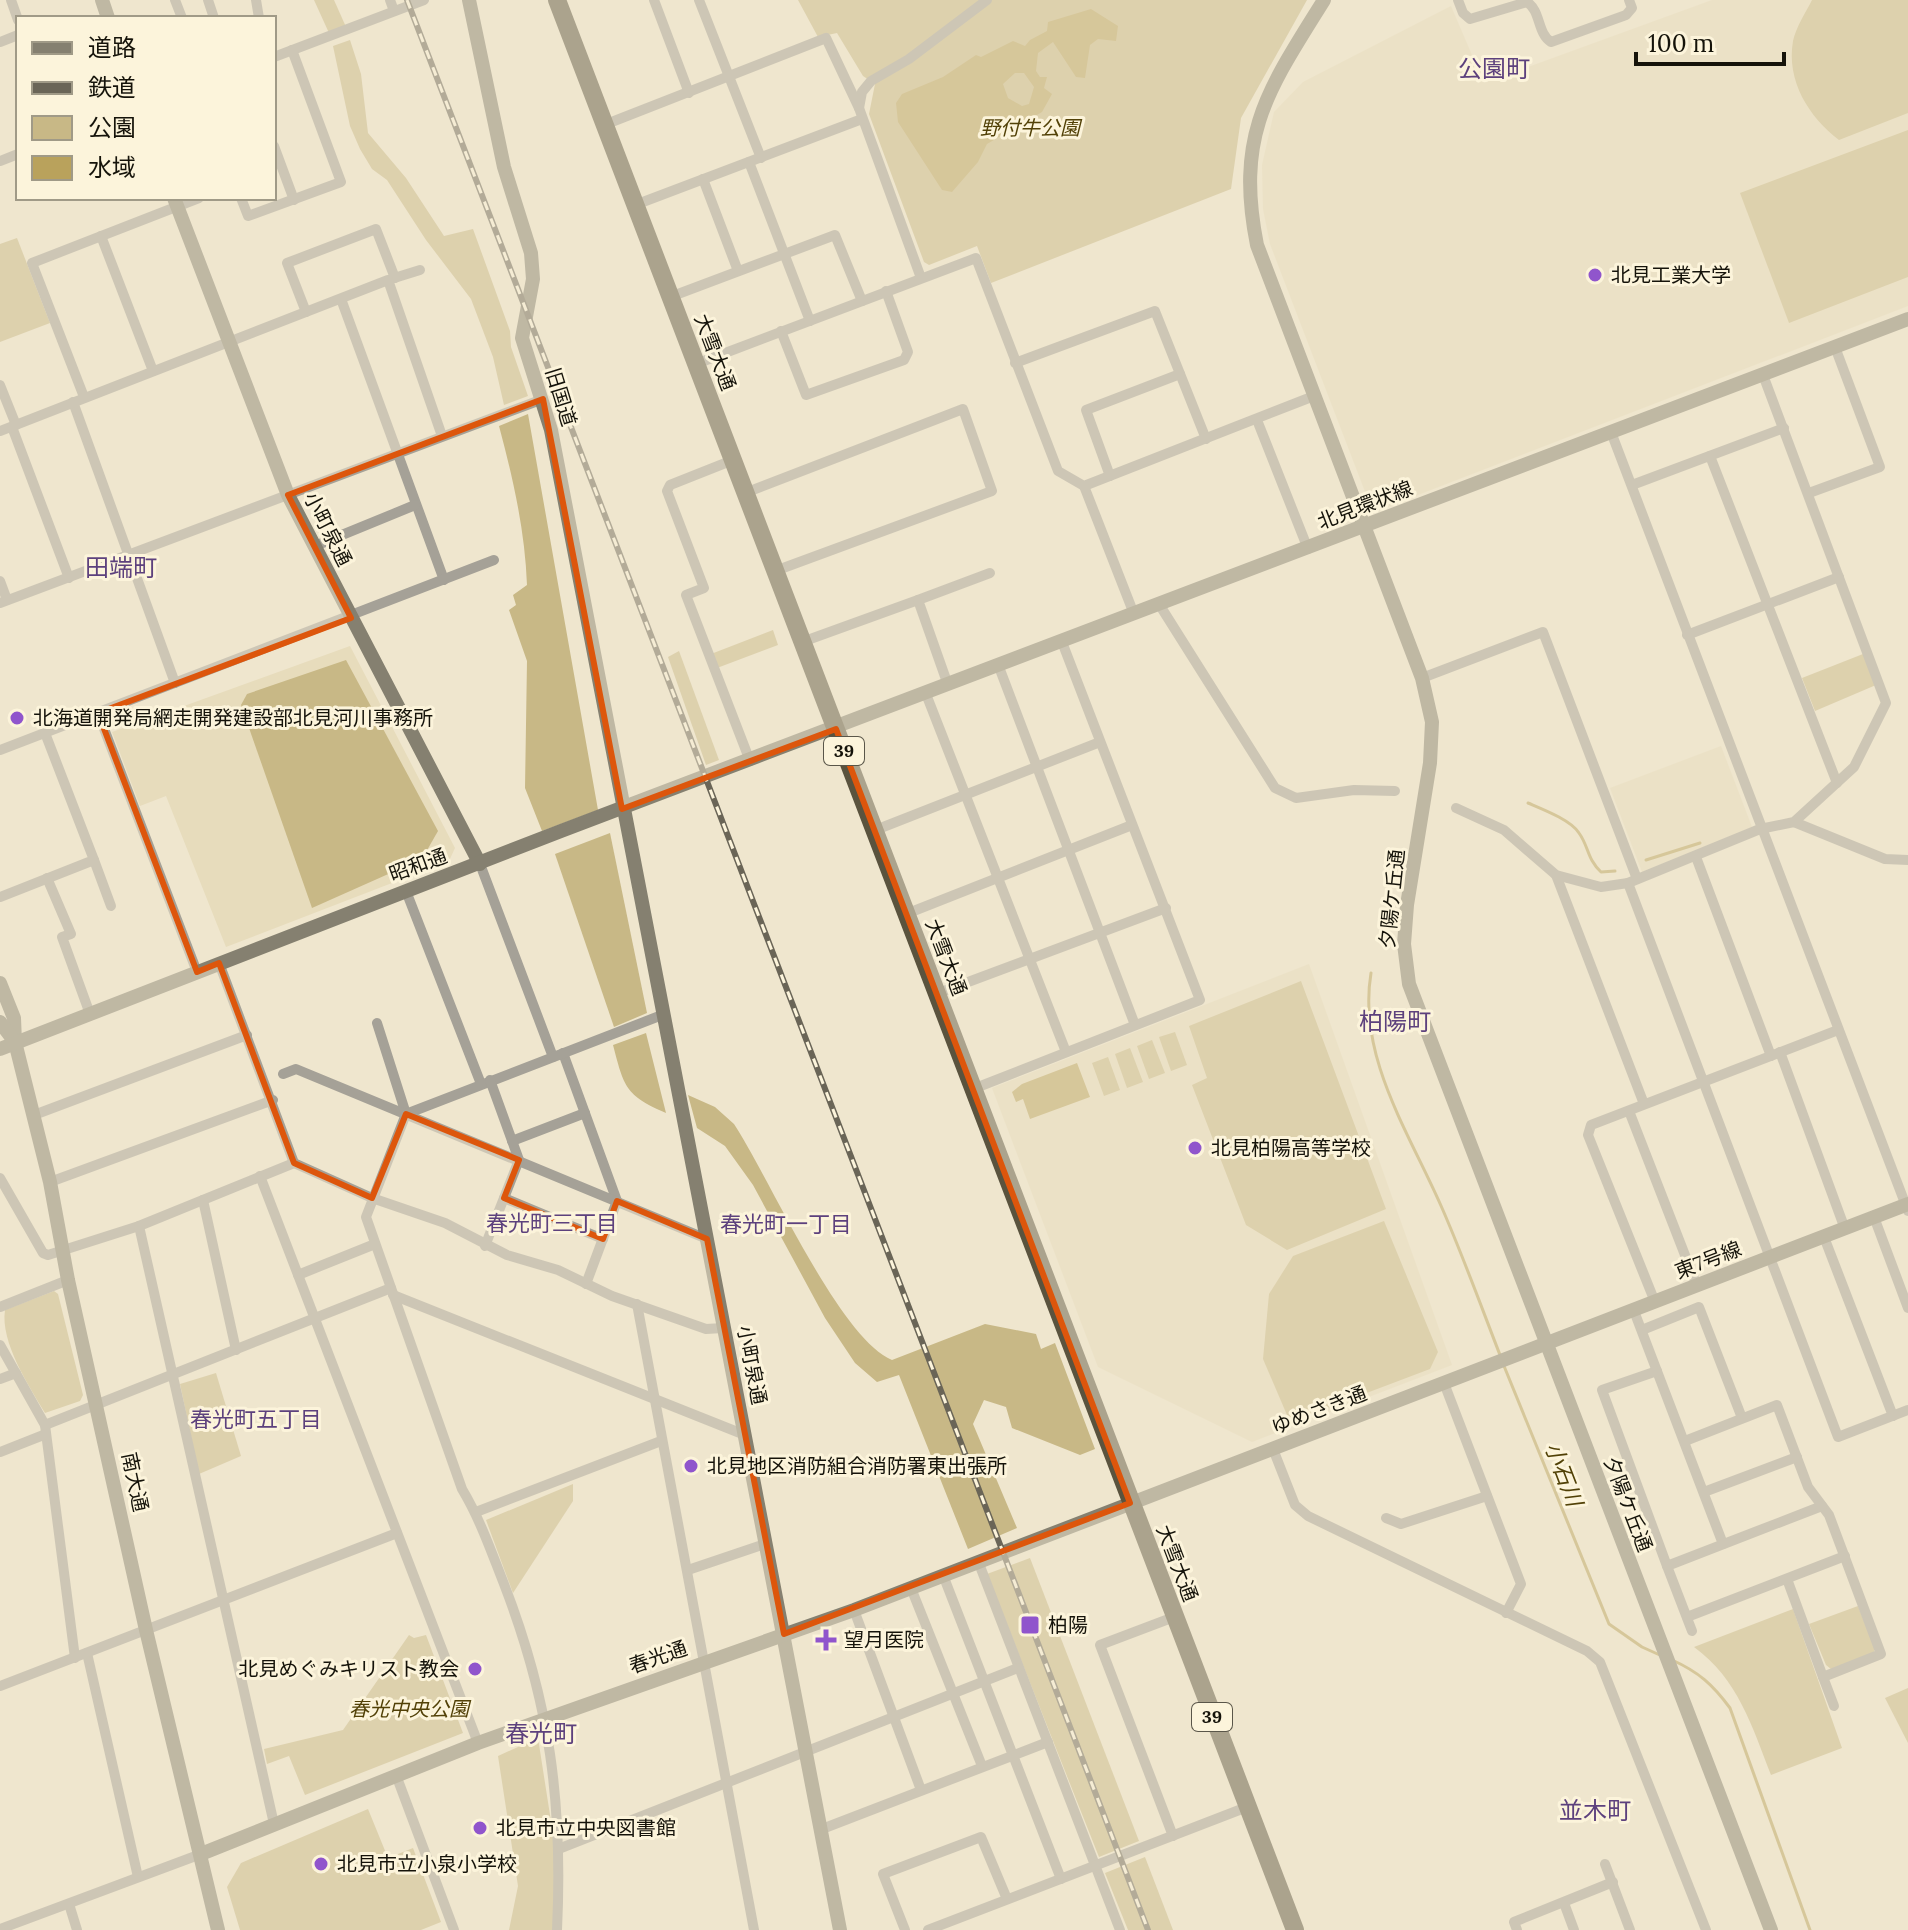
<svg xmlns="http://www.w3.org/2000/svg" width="1908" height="1930" viewBox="0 0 1908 1930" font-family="Lora,'Noto Sans JP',serif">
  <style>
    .built { fill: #e7dcbc }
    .green { fill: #c8b886 }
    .water { fill: #b9a25c; fill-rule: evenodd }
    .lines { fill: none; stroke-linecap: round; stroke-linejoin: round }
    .stream { stroke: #b9a25c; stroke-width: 3 }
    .street { stroke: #a5a197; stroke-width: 10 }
    .secondary { stroke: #858070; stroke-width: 14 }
    .highway { stroke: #5a533e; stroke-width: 18 }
    .rail-casing { stroke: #6a6557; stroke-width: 6 }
    .rail { stroke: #fcf4db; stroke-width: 3; stroke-dasharray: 9; stroke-linecap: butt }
    .marked { fill: none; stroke: #dd560c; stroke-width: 6; stroke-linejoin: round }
    .poi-dot { fill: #9055cc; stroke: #fcf4db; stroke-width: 3 }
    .labels { text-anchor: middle; stroke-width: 6; stroke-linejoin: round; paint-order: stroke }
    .shield { fill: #fcf4db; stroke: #5a5649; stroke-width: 2 }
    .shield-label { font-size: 18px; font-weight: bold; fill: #15130a }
    .park-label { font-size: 20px; font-style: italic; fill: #524107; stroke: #fcf4db }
    .poi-label { font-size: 20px; fill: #15130a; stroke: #fcf4db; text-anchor: start }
    .street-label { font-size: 20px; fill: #15130a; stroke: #fcf4db }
    .neighbourhood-label { font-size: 22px; fill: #5d417d; stroke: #fcf4db }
    .water-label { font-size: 22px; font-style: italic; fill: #514106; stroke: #fcf4db }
    .quarter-label { font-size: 24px; fill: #5d417d; stroke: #fcf4db }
  </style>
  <rect width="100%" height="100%" fill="#efe6ce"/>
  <g class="built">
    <path d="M1712,0H1908V306L1379,510L1369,502L1270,244L1263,209L1262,165L1274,112L1303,82L1451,6L1484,83Z"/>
    <path d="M350,646L455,848L449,861L226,947L166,796L140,806L112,732Z"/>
    <path d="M1721,746L1752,827L1642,872L1610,788Z"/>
    <path d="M1309,964L1452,1365L1252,1442L1098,1367L992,1088Z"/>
  </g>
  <g class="green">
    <path d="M314,0H334L346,27L329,33Z"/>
    <path d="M798,0H1307L1241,118L1231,189L991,283L977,246L929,265L924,262L869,114L875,84L863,76L837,33L818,37Z"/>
    <path d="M1812,0H1908V113L1839,140C1809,117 1786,81 1793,41C1796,27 1806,12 1812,0Z"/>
    <path d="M350,40L361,74L368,133L406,178L444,236L473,229L510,331L511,347L528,396L504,405L493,357L471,299L426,240L387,180L372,169L360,149L350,126L333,46Z"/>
    <path d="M1908,130V277L1789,323L1740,193Z"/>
    <path d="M17,238L50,323L0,342V244Z"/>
    <path d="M528,414L598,810L542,831L525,788L527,661L509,610L516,605L513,595L527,585C525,531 513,478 499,426Z"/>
    <path d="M773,630L778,645L717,668L711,654Z"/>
    <path d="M679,651L719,760L706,765L668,657Z"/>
    <path d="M1863,654L1876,685L1815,711L1802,678Z"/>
    <path d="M346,660L438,831L422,859L312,908L241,705L247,694Z"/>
    <path d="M610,833L647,1013L614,1027L555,854Z"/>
    <path d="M1301,981L1386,1209L1287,1250L1246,1225L1192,1085L1207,1078L1189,1026Z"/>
    <path d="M1175,1032L1187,1065L1171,1071L1159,1037Z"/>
    <path d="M646,1033L666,1113C625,1095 624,1087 613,1045Z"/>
    <path d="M1152,1040L1165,1073L1149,1079L1137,1046Z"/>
    <path d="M1130,1048L1143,1082L1127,1088L1115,1054Z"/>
    <path d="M1108,1057L1120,1090L1104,1096L1092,1063Z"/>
    <path d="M688,1095L715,1107L734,1124C769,1177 839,1338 892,1360L985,1324L1036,1334L1041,1349L1055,1343L1095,1449L1080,1455L1012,1428L1006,1407L984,1400L973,1424L1017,1528L968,1549L899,1375L877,1382L855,1363L825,1318L753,1185L725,1146L697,1128Z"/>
    <path d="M1384,1221L1438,1352L1430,1369L1290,1422L1263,1359L1269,1294L1293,1256Z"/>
    <path d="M54,1291L58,1294L83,1395L80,1401L45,1413C29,1386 0,1342 5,1310Z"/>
    <path d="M216,1373L241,1456L199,1474L180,1384Z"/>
    <path d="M573,1484V1501L513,1593L486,1520Z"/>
    <path d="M1030,1558L1139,1841L1099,1857L987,1574Z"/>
    <path d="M1858,1606L1875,1649L1873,1654L1831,1669L1826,1665L1809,1624Z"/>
    <path d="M1793,1609L1842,1748L1771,1775C1752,1726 1738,1679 1694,1647Z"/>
    <path d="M409,1635L414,1638L426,1635L463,1733L305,1795L289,1756L267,1764L264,1749L343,1730Z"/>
    <path d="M1908,1688V1743L1885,1698Z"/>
    <path d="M538,1738L555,1847L553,1930H509L518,1886L498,1756Z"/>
    <path d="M368,1809L388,1858L413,1848L441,1922L421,1930H240L227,1887L241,1863Z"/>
    <path d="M1145,1857L1173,1930H1128L1105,1873Z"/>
  </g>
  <g class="water">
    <path d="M1091,9L1118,26L1116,41L1098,39L1090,45L1085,78L1076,77L1053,42L1038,53L1036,71L1040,77H1047L1044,88L1052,94L1042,112L987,144L978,162L952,192L942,190L898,122L896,103L902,94L943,77L976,55L981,57L1013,41L1025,46L1030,40L1047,31L1048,22ZM1015,73H1024L1034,87L1029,104L1022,106L1008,98L1003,84Z"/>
    <path d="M1077,1063L1090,1097L1030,1119L1023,1099L1016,1102L1012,1092L1022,1084Z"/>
  </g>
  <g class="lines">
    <g class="stream">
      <path d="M1528,803C1542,809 1571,820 1579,833C1589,847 1587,859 1601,872L1615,871"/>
      <path d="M1646,860L1700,843"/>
      <path d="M1371,973C1357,1057 1410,1134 1442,1208C1463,1256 1481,1306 1500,1355"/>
      <path d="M1504,1366L1609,1624L1642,1647L1662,1656"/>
      <path d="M1672,1660C1699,1672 1713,1685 1730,1708L1810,1930"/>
    </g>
    <g class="street">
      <path d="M11,0L18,20"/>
      <path d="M175,0L182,18"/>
      <path d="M208,0L214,18"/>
      <path d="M256,0L259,18"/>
      <path d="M390,0L394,11"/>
      <path d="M654,0L689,93"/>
      <path d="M699,0L761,158"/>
      <path d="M1458,0L1463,13L1470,19L1527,2C1541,11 1537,33 1551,42L1626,15L1632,8L1629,0"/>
      <path d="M0,42L18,35"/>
      <path d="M274,57L424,0"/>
      <path d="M859,108L862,92L871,81L909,59L987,0"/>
      <path d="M604,125L826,38L859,108L921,278"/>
      <path d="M274,146L294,200"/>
      <path d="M0,161L18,154"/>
      <path d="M749,162L810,321"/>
      <path d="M703,179L738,271"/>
      <path d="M241,198L248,216L341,182L292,50"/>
      <path d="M635,205L862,119"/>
      <path d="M101,236L153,371"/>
      <path d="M391,279L420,270"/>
      <path d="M670,297L835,235L862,301"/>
      <path d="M341,299L444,580"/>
      <path d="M306,312L287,263L376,229L395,278"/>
      <path d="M781,331L806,395L904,360L908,352L886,291"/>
      <path d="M1015,363L1155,311L1206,439"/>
      <path d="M696,364L976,258L1058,471L1084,486L1314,396"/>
      <path d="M0,385L16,425"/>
      <path d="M84,397L32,263L199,198"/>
      <path d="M73,402L175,683"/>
      <path d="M1257,420L1308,549"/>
      <path d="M12,427L69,578"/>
      <path d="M0,431L388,280L442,436"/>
      <path d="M1611,432L1908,1211"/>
      <path d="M1710,456L1837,783"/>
      <path d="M733,460L670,485L667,491L704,588L686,595L750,761"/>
      <path d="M1110,476L1086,410L1180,374"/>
      <path d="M1632,485L1784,428"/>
      <path d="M1084,486L1134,614"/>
      <path d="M745,493L963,409L992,491L775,571"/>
      <path d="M1809,493L1880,467L1835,347"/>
      <path d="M315,546L415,505"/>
      <path d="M0,581L7,600"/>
      <path d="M0,603L543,399"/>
      <path d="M1159,604L1275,788L1296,798L1354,790L1395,791"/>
      <path d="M1687,635L1839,577"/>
      <path d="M802,642L918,600"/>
      <path d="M999,667L1135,1025"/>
      <path d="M1422,678L1543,632L1637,879"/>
      <path d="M948,685L918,600L990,573"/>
      <path d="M926,694L1066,1052"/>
      <path d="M98,713L197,972"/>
      <path d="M0,750L494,560"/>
      <path d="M1456,808L1504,830L1556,875L1601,887L1628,883L1760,829L1794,822L1854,767L1886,703L1763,375"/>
      <path d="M1794,822L1885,859L1908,860"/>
      <path d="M873,831L1100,742"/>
      <path d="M1696,857L1771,1056"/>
      <path d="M94,860L111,906"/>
      <path d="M480,864L553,1057"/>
      <path d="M1556,875L1644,1104"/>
      <path d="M47,878L71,934L62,937L90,1014"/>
      <path d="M1628,883L1838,1437L1908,1410"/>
      <path d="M406,891L481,1084"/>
      <path d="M0,897L94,860L45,733"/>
      <path d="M906,914L1132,825"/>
      <path d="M219,963L294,1163L372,1198L445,1223L507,1255L558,1270L612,1296L706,1329L723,1328"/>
      <path d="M936,994L1166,908"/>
      <path d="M377,1023L406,1114L366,1217L462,1489C480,1519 491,1551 504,1584C550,1703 563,1803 557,1930"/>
      <path d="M1780,1052L1845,1229"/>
      <path d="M563,1053L617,1201L586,1284"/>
      <path d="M283,1074L296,1069L707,1239"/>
      <path d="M973,1089L1200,1000L1062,642"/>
      <path d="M1629,1111L1697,1286"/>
      <path d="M406,1114L662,1015"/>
      <path d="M34,1115L247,1035"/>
      <path d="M512,1141L585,1113"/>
      <path d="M260,1176L478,1743"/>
      <path d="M0,1178L43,1253L48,1255L139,1226L294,1163"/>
      <path d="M50,1182L273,1100"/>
      <path d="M504,1198L603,1239"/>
      <path d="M203,1200L236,1350"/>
      <path d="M1874,1217L1908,1308"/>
      <path d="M139,1226L274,1824"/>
      <path d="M1824,1237L1893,1416"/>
      <path d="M485,1246L519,1160L490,1080"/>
      <path d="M298,1275L375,1244"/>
      <path d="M393,1295L745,1435"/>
      <path d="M1655,1302L1588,1135L1591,1125L1838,1030"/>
      <path d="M637,1304L754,1930"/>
      <path d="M0,1307L68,1280"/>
      <path d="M1634,1311L1723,1544"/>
      <path d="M1642,1330L1699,1307L1742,1418"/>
      <path d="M0,1345L45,1425L75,1658"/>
      <path d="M1657,1371L1602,1390L1667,1566"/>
      <path d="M0,1379L16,1373"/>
      <path d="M1444,1383L1521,1584L1506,1613"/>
      <path d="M45,1425L391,1288"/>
      <path d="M1685,1441L1777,1405L1808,1487L1829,1515L1881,1654L1823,1677L1787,1579"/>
      <path d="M1273,1449L1295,1505L1308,1516L1587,1651L1600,1662L1706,1930"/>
      <path d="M0,1452L46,1434"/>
      <path d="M1704,1492L1797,1457"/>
      <path d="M476,1512L661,1441"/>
      <path d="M1386,1518L1401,1524L1487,1496"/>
      <path d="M978,1561L1120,1930"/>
      <path d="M688,1570L765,1544"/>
      <path d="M943,1575L1061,1879"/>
      <path d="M911,1588L982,1766"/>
      <path d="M854,1610L921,1790"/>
      <path d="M1687,1617L1845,1556"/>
      <path d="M1692,1631L1667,1566L1822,1506"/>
      <path d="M87,1653L138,1877"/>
      <path d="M1823,1677L1834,1706"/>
      <path d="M0,1686L397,1533"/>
      <path d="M396,1775L454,1930"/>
      <path d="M822,1829L1048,1742"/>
      <path d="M1173,1836L1100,1645L1174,1617"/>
      <path d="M561,1848L1018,1668"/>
      <path d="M1605,1864L1630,1930"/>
      <path d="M1564,1903L1574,1930"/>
      <path d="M69,1904L77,1930"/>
      <path d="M0,1929L201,1854"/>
      <path d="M905,1930L883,1874L981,1837L1007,1899"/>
      <path d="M928,1930L1247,1807"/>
      <path d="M1517,1930L1514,1922L1613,1882"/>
    </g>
    <g class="secondary">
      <path d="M102,0L108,18"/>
      <path d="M469,0L504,167L531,253L533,279L522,338L551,430L840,1930"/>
      <path d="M1324,0C1268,90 1235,134 1257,245L1422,678L1432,722L1430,763L1407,905L1404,944L1409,984L1771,1930"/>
      <path d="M174,198L288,495L480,864"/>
      <path d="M0,983L14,1018L15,1042L50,1182L68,1280L146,1630L218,1930"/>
      <path d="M0,1022L15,1042"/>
      <path d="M0,1049L561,831L1908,319"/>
      <path d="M201,1854L478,1743L854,1610L1908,1204"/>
    </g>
    <path class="highway" d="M557,0L1295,1930"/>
    <g class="rail-casing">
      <path id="rail" d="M407,0L1148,1930"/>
    </g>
    <use href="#rail" class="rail"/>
  </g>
  <path d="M0 0H1908V1930H0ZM543,399L622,809L836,729L1130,1503L784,1634L707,1239L617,1201L603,1239L504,1198L519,1160L406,1114L372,1198L294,1163L219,963L197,972L98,713L351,618L288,495Z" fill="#efe6ce" fill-opacity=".55" fill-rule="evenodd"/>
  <path class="marked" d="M543,399L622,809L836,729L1130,1503L784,1634L707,1239L617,1201L603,1239L504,1198L519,1160L406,1114L372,1198L294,1163L219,963L197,972L98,713L351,618L288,495Z"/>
  <g class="poi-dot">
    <circle cx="1595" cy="275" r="8"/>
    <circle cx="17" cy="718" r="8"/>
    <circle cx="1195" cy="1148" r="8"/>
    <circle cx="691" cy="1466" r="8"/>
    <rect x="1020" y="1615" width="20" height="20" rx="4"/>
    <path d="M822 1628h8v8h8v8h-8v8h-8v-8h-8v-8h8z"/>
    <circle cx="475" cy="1669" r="8"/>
    <circle cx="480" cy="1828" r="8"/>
    <circle cx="321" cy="1864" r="8"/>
  </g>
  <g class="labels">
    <g class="shield">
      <rect x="824" y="737" width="40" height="28" rx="6"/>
      <rect x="1192" y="1703" width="40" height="28" rx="6"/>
    </g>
    <g class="shield-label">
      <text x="844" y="757">39</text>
      <text x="1212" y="1723">39</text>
    </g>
    <g class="park-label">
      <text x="1030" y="135">野付牛公園</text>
      <text x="409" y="1716">春光中央公園</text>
    </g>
    <g class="poi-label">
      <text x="1611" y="282">北見工業大学</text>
      <text x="33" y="725">北海道開発局網走開発建設部北見河川事務所</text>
      <text x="1211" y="1155">北見柏陽高等学校</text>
      <text x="707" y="1473">北見地区消防組合消防署東出張所</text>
      <text x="1048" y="1632">柏陽</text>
      <text x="844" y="1647">望月医院</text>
      <text x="459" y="1676" text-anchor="end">北見めぐみキリスト教会</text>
      <text x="496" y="1835">北見市立中央図書館</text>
      <text x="337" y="1871">北見市立小泉小学校</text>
    </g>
    <g class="street-label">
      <text transform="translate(715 352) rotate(69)" y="7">大雪大通</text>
      <text transform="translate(561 397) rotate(73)" y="7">旧国道</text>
      <text transform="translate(1365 505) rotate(-21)" y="7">北見環状線</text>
      <text transform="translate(328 529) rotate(63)" y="7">小町泉通</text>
      <text transform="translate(418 865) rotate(-20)" y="7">昭和通</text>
      <text transform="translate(1392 899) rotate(-84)" y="7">夕陽ケ丘通</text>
      <text transform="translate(946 957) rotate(69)" y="7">大雪大通</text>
      <text transform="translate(1708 1260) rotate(-21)" y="7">東7号線</text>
      <text transform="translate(752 1365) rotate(79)" y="7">小町泉通</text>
      <text transform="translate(1319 1410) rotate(-21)" y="7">ゆめさき通</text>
      <text transform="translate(135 1482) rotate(78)" y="7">南大通</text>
      <text transform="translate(1628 1504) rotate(69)" y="7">夕陽ケ丘通</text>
      <text transform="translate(1177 1563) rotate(69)" y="7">大雪大通</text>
      <text transform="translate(658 1657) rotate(-19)" y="7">春光通</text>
    </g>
    <g class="neighbourhood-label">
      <text x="552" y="1231">春光町三丁目</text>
      <text x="786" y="1232">春光町一丁目</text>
      <text x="256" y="1427">春光町五丁目</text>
    </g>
    <g class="water-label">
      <text transform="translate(1564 1474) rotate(69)" y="8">小石川</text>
    </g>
    <g class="quarter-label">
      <text x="1494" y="77">公園町</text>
      <text x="121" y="576">田端町</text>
      <text x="1395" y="1030">柏陽町</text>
      <text x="541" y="1742">春光町</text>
      <text x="1595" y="1819">並木町</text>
    </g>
  </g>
  <rect x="16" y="16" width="260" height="184" fill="#fcf4db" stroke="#a09a87" stroke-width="2"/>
  <rect x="32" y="42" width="40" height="12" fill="#858070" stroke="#a09a87" stroke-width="2"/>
  <text x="88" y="56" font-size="24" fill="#15130a">道路</text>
  <rect x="32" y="82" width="40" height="12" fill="#6a6557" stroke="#a09a87" stroke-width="2"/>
  <text x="88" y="96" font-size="24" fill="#15130a">鉄道</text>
  <rect x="32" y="116" width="40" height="24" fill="#c8b886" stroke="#a09a87" stroke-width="2"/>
  <text x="88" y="136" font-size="24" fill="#15130a">公園</text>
  <rect x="32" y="156" width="40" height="24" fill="#b9a25c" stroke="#a09a87" stroke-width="2"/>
  <text x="88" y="176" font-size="24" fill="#15130a">水域</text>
  <path d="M1636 52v12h148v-12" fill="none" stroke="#15130a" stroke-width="4"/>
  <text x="1648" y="52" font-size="24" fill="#15130a" stroke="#fcf4db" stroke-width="6" paint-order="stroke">100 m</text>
</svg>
